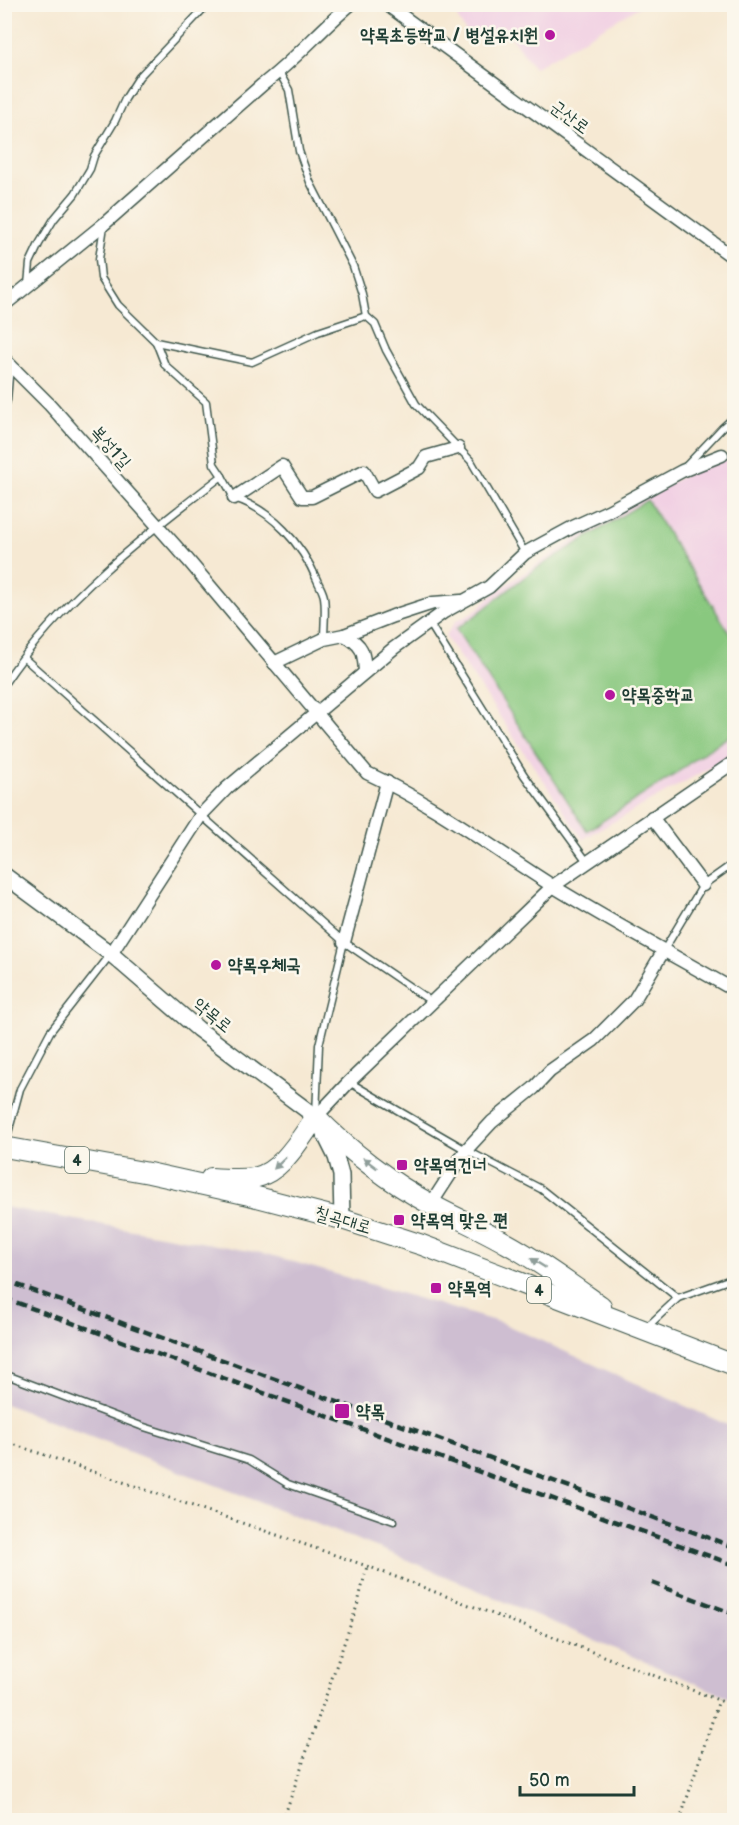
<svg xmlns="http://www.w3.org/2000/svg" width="739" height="1825" viewBox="0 0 739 1825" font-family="'Balsamiq Sans','Poor Story',sans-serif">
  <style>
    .built { fill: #f1d0e3 }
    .industrial { fill: #cebed1 }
    .green { fill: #89c87f; stroke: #54825a; stroke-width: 1.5 }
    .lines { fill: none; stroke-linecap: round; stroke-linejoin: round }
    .service-casing { stroke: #3f574c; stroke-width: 9 }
    .minor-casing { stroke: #3f574c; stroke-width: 15 }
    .tertiary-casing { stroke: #3f574c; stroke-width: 18 }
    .primary-casing { stroke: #3f574c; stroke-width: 22 }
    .path { stroke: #3f574c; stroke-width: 3; stroke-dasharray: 1.5 4.5; stroke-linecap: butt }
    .service { stroke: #fff; stroke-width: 6 }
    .minor { stroke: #fff; stroke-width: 12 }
    .tertiary { stroke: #fff; stroke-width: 15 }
    .primary { stroke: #fff; stroke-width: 20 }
    .rail { stroke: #1f3d34; stroke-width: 4.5; stroke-dasharray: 9 4.5; stroke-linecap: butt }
    .oneway { fill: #8f9e9a }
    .poi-dot { fill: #b5179e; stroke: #fbf7ec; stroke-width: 2 }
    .labels { text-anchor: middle; stroke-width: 5; stroke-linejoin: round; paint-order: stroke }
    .shield { fill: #fbf7ec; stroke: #61756b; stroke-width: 1.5 }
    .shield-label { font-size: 16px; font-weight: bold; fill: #1f3d34 }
    .poi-label { font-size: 18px; font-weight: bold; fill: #1f3d34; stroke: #fbf7ec; text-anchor: start }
    .street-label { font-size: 18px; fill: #1f3d34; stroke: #fbf7ec }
  </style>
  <rect width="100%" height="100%" fill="#fbf7ec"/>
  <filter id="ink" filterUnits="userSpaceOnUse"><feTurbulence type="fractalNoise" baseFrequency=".0167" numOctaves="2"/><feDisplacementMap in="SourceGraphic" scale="12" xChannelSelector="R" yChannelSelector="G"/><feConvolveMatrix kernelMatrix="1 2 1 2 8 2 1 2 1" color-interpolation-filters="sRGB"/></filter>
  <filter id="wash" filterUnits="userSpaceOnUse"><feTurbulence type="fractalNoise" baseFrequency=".008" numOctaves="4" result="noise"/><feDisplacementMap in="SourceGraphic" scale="24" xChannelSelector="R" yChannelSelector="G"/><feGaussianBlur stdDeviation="1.35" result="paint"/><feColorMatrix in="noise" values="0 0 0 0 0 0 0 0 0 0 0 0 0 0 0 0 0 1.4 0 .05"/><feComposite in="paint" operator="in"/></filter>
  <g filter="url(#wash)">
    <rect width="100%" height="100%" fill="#f6e9d3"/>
    <g class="built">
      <path d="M450,5H642L534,68L503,26L483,38L466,32Z"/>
      <path d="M734,448V754L583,839L445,636L456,621L473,613L498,590L614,513L691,472L730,457Z"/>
    </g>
    <path class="industrial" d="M4,1207L267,1254L502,1323L734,1428V1700L384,1550L5,1404Z"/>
    <path class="green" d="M647,500L734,640V733L697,757L674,775L587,831L456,629L475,616L531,572Z"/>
  </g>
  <g filter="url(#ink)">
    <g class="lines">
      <g class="service-casing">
        <g id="service">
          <path d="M279,72L289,90L299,151L310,182L353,266L362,294L366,316L375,324L386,350L416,404L471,461L525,553"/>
          <path d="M28,285L30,263L39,244L54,219L75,194L90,169L94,156L115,121L125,99L139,77L208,4"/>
          <path d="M156,342L252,362L318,332L366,316"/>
          <path d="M4,409L7,400L10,365"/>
          <path d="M686,466L722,428L734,417"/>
          <path d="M222,476L234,498C272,510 302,544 317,580C319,585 323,591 324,597C326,610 324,626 324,639"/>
          <path d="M430,624L524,775L588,863"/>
          <path d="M24,658L344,942L432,1002"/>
          <path d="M4,684C61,599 142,537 222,476L214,464L206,402L165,365L156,342L118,305L101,278L99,259L104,226"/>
          <path d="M664,950L703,885L734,863"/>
          <path d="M349,1082L466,1150L541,1189L678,1298"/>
          <path d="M316,1115L319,1045L344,942"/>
          <path d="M5,1144L20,1089L50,1032L111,954"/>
          <path d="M647,1327L678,1298L734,1278"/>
          <path d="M4,1374L141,1426L249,1460L288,1484L394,1521"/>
        </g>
      </g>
      <g class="minor-casing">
        <g id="minor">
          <path d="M386,4L734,258"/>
          <path d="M4,305L104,224L262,85C294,61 320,30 351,4"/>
          <path d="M4,359L50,405L188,560L367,773C432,803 491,847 551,885C611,922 673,955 734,990"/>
          <path d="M234,498L282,466L302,497H312L364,471L375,491L419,468L426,457L458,448"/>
          <path d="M344,635C363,645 364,652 365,672"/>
          <path d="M274,663L324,639L344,635L393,616L433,603L461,601"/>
          <path d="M652,817L703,885"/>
          <path d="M344,942L387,782"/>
          <path d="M111,954L201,815L227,788L394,648L444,612L489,587L525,553L573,527L608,511L682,471L722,455"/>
          <path d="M316,1117L349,1082L553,886L734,762"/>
          <path d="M431,1204L466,1150L492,1122L534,1088L550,1071L594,1040L634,1000L664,950"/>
        </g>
      </g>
      <g class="tertiary-casing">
        <path id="tertiary" d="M4,875L111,954L198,1029L316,1117L336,1157L341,1175L342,1219"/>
      </g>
      <g class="primary-casing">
        <g id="primary">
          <path d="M4,1147L149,1173L249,1195L342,1219L422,1245L734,1365"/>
          <path d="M211,1178C225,1179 240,1180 254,1178C282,1172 300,1139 316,1117C348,1150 391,1183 432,1205C456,1218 482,1229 506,1243C539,1261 570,1284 601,1306"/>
        </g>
      </g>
      <g class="path">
        <path d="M4,1441L367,1566L734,1706"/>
        <path d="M4,1458L9,1443"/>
        <path d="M283,1820L358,1603L367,1566"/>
        <path d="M680,1820L719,1700"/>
      </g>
      <use href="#service" class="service"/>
      <use href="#minor" class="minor"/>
      <use href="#tertiary" class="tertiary"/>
      <use href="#primary" class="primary"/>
      <g class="rail">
        <path d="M4,1280L734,1547"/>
        <path d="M4,1298L734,1565"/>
        <path d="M652,1583L734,1614"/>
      </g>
    </g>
    <defs><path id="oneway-solid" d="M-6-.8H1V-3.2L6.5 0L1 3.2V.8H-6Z" transform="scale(1.5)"/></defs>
    <g class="oneway">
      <use href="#oneway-solid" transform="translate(280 1163) rotate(136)"/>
      <use href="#oneway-solid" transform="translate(370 1163) rotate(-143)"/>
      <use href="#oneway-solid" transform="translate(538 1263) rotate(-148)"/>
    </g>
  </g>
  <g class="poi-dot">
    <circle cx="550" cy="35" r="6"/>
    <circle cx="610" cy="695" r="6"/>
    <circle cx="216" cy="965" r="6"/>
    <rect x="396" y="1159" width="12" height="12" rx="3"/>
    <rect x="393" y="1214" width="12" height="12" rx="3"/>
    <rect x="430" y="1282" width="12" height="12" rx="3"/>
    <rect x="334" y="1403" width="16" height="16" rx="3"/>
  </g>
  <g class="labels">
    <g class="shield">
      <rect x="65" y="1147" width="24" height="26" rx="4.5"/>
      <rect x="527" y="1277" width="24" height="26" rx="4.5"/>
    </g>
    <g class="shield-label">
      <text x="77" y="1166">4</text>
      <text x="539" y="1296">4</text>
    </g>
    <g class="poi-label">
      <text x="538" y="41" text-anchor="end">약목초등학교 / 병설유치원</text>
      <text x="622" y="701">약목중학교</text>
      <text x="228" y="971">약목우체국</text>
      <text x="414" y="1171">약목역건너</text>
      <text x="411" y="1226">약목역 맞은 편</text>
      <text x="448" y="1294">약목역</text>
      <text x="356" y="1417">약목</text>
    </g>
    <g class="street-label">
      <text transform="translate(570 117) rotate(36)" y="6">군산로</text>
      <text transform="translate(111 447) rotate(49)" y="6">복성1길</text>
      <text transform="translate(213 1015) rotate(39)" y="6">약목로</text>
      <text transform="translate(343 1220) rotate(16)" y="6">칠곡대로</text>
    </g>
  </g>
  <rect width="739" height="1825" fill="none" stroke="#fbf7ec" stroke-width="24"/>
  <path d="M520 1786v9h114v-9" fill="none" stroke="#1f3d34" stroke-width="3"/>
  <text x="529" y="1786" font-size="18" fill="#1f3d34" stroke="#fbf7ec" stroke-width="4.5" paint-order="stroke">50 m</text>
</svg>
